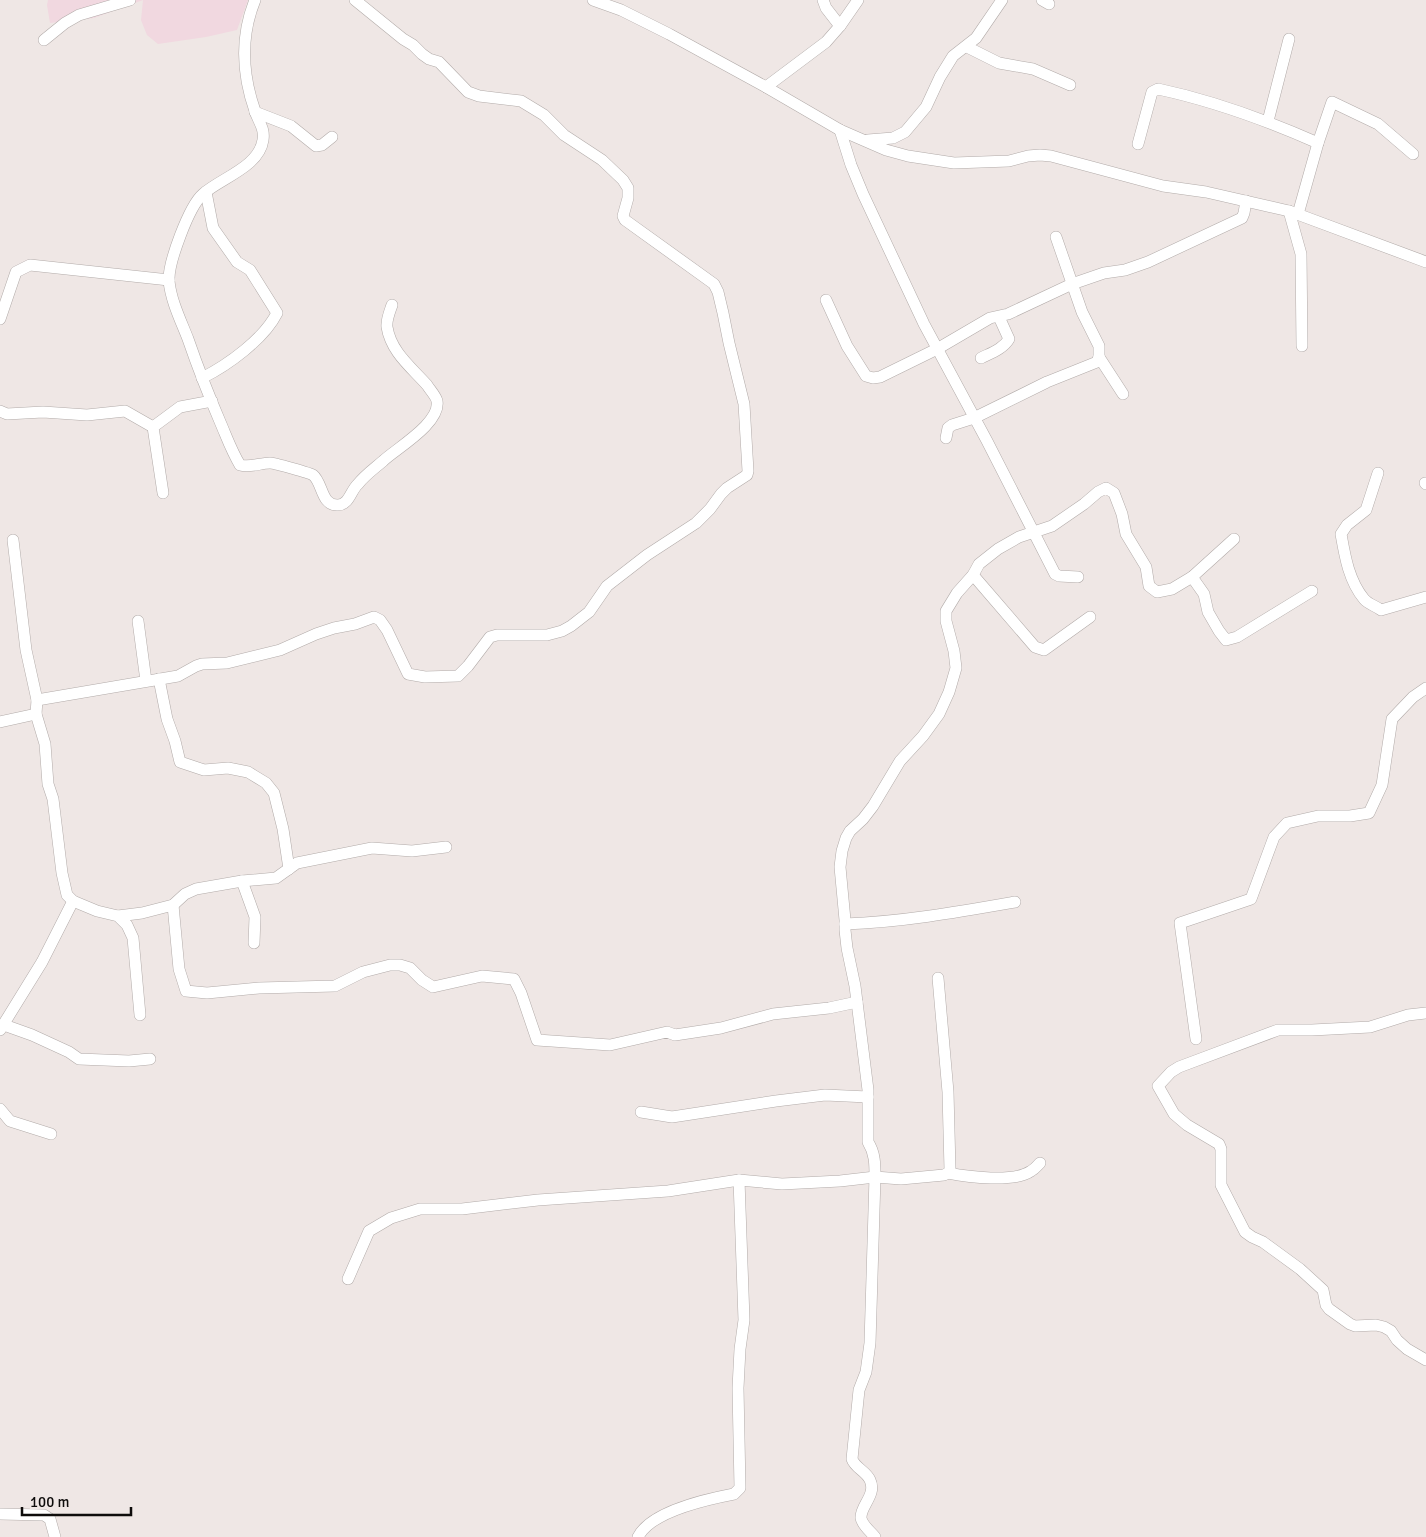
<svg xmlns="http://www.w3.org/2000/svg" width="1426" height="1537" viewBox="0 0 1426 1537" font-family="Signika,sans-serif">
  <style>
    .industrial { fill: #f1d8e0 }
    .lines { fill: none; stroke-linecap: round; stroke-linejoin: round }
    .minor-casing { stroke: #b2aba9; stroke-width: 12 }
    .minor { stroke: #fff; stroke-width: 11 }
  </style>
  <rect width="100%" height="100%" fill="#efe7e5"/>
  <path class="industrial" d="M48,0H248L237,30L206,37L158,44L147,35L141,20L143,0L94,18L50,23L47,5Z"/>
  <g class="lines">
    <g class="minor-casing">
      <g id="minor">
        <path d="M255,0C240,37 242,74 255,111C258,121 265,128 263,140C259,167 221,178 203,194C189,206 168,263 169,281C171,301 181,321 188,339C198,368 209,396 221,424C227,438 232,452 240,465C250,468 260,463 270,463C274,463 310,473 313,475C323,483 321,506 338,505C349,505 351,490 358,484C365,475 375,468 383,461C397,448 441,423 437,401C436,396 430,390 427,385C411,367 391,352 387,327C386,320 390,311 392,305"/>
        <path d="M593,0L621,10L669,34L766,87L840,130L886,150L908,156L954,163L1009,161L1028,156L1040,155L1051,156L1163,186L1206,192L1289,211L1426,262"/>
        <path d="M823,0L826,8L840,26"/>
        <path d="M1042,0L1049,4"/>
        <path d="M44,40L65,23L79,15L130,0"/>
        <path d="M967,47L999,63L1033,69L1070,85"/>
        <path d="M766,87L826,42L840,26L858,0"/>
        <path d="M255,112L291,126L316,146L322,145L332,137"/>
        <path d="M1268,121L1289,39"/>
        <path d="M840,130L851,165L863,194L924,324L987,441L1055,574L1059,576L1078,577"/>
        <path d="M868,140L893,138L905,132L926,107L940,77L953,56L976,38L1002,0"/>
        <path d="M1138,144L1152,92L1158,89C1214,101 1266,120 1318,143"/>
        <path d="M1289,211L1301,254L1302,346"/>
        <path d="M1298,214L1318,143L1332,102L1378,124L1413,154"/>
        <path d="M826,300L847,346L866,376L873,378L880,377L937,349L990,318L1008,314L1072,284L1104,273L1125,270L1148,262L1242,218L1244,213L1246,201"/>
        <path d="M0,319L16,272L30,265L169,280"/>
        <path d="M1099,357L1123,394"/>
        <path d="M981,358C991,353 1003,349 1009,339L999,317"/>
        <path d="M202,378C228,365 264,339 277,313L250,270L237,262L213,228L206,192"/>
        <path d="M0,411L7,414L43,412L87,415L125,411L153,427"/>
        <path d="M946,438L948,428L952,425L974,418L1047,382L1097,362L1099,357V346L1082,312L1056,237"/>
        <path d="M1378,473L1366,510L1347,525L1341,534C1345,557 1349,581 1364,599C1368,604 1376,606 1381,610L1426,597"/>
        <path d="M1425,483L1426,484"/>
        <path d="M163,493L153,427L180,407L212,401"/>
        <path d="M973,575L1035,647L1044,650L1090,617"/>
        <path d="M1192,577L1204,594L1208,612L1219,631L1226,640L1237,637L1312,591"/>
        <path d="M138,621L146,681"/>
        <path d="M159,679L167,719L175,741L180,762L204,770L228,768L248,772L266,783L274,793L283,829L289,869"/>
        <path d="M37,700L178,676L196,666L202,664L227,663L280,650L316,634L334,628L355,624L374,617L380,620L387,630L408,674L425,677L458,676L468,666L490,637L497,635H547L562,631L571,626L589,612L607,586L647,555L696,523L710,509L721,494L727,488L747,475L748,471L744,404L729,343L723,313L718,292L714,284L625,220L623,216L628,198V188L623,180L602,160L564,135L544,115L521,101L479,96L468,92L439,62L429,59L422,54L413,45L403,39L355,0"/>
        <path d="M36,714L45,744L48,784L53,799L62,873L67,895L73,901L97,911L118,916L127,925L133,938L140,1015"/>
        <path d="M0,722L36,714L37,700L26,650L13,540"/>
        <path d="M242,881L255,917L254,943"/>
        <path d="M173,905L179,969L186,991L207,993L259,988L335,986L363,972L390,965H400L410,968L422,980L433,987L482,976L514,979L521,993L537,1040L610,1045L667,1032L675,1035L721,1028L773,1014L829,1008L857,1002"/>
        <path d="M118,916L142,913L173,905L185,894L196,889L242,881L276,878L297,863L372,848L412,851L446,847"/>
        <path d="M845,924C902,922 958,912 1015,902"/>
        <path d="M1426,1013L1408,1015L1370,1027L1312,1030H1278L1179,1067L1171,1072L1158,1086L1174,1114L1187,1125L1219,1144L1221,1149V1185L1245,1232L1252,1237L1263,1242L1300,1269L1323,1290L1326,1305L1329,1309L1350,1324L1355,1326L1376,1325L1384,1327L1391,1331L1397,1340L1407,1349L1426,1360"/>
        <path d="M4,1025L32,1035L69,1052L79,1059L129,1061L150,1059"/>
        <path d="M0,1030L42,962L73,901"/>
        <path d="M1196,1039L1180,923L1251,899L1274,837L1287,823L1318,816H1350L1369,813L1382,785L1392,719L1413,697L1426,688"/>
        <path d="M0,1109L10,1121L51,1134"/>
        <path d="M641,1112L672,1117L776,1101L825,1095L868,1097"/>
        <path d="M948,1173C968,1177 1014,1183 1031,1171C1035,1169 1037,1166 1040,1163"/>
        <path d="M348,1279L369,1231L391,1218L420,1209H462L538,1200L668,1191L739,1180L782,1184L840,1181L875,1177L901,1179L944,1175L948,1173L950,1170L948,1092L938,978"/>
        <path d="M0,1514L44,1515L50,1519L55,1537"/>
        <path d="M638,1537C651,1511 708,1499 734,1494L740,1488L738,1388L740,1349L744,1320L739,1180"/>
        <path d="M875,1537C871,1532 862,1525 861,1518C860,1506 877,1495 870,1480C866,1471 855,1468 852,1459L859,1390L866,1372L870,1343L875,1177C875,1164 875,1153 868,1142V1090L855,986L847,948L845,930V920L840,867L842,851L846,838L850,831L863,819L873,806L900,761L923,736L939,714L949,692L956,668L954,651L946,621V611L957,593L973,575L979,564L998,549L1019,537L1052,526L1084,504L1098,492L1106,488L1114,493L1122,514L1126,534L1146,567L1149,586L1157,592L1172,589L1192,577L1234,539"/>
      </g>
    </g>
    <use href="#minor" class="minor"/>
  </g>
  <path d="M22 1507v8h109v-8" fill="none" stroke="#0e0c0b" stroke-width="2.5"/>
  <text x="30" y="1507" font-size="15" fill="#0e0c0b" stroke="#efe7e5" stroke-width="4" paint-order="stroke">100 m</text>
</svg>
